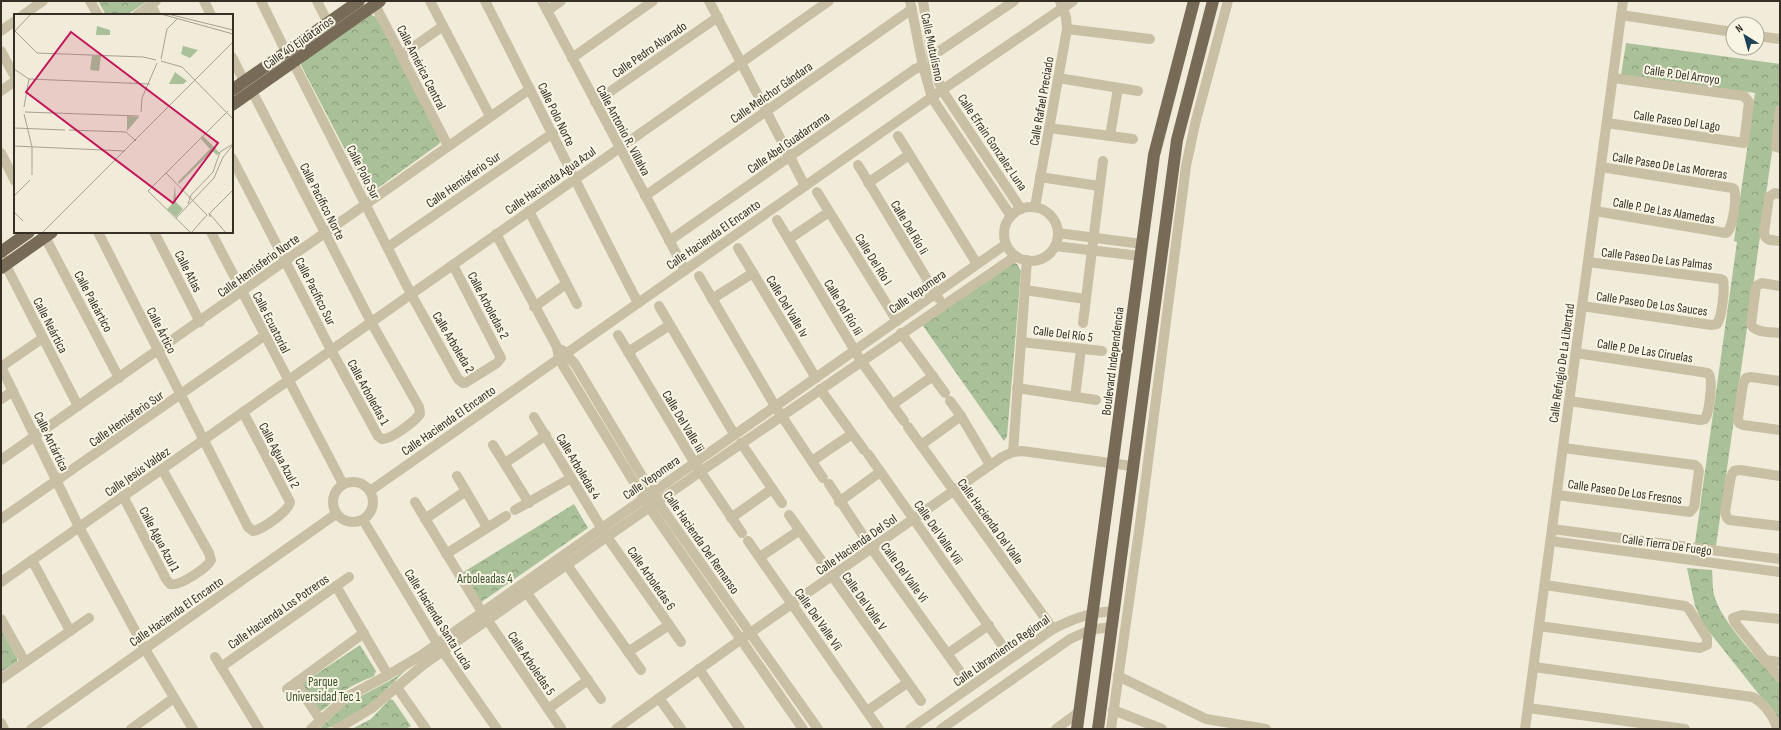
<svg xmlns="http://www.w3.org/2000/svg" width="1781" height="730" viewBox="0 0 1781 730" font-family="'Sofia Sans Condensed',sans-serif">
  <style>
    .forest { fill: url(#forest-crowns) }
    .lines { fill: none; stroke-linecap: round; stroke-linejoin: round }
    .minor { stroke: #c9bfa5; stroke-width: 10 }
    .major { stroke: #776a57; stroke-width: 12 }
    .labels { text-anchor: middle; stroke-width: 4; stroke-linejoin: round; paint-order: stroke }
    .street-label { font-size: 13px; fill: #352f26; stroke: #f9f5e5 }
    .park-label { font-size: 13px; fill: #3a532a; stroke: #f9f5e5 }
    .inset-road { fill: none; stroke: #a6a091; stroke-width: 1 }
    .view { fill: #c2185b; fill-opacity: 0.15; stroke: #c2185b; stroke-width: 2 }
    .inset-edge { fill: none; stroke: #352f26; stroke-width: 2 }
  </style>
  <defs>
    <pattern id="forest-crowns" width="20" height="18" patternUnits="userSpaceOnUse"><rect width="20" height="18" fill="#a9c099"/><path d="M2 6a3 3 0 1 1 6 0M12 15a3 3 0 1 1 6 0" fill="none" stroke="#8a9c7d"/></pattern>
  </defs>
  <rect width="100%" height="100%" fill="#f1ecd9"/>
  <g class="forest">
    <path d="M98,1H147L127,15H106Z"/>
    <path d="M370,14L376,17L442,139L439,144L371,193L367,192L301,65L303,61Z"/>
    <path d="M1626,43L1780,64V96L1716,546L1695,543L1737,242L1734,241L1755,93L1621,75Z"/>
    <path d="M1010,261L1017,264L1021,271L1007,437L1004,441L921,323Z"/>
    <path d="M574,504L588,528L480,603L462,573Z"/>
    <path d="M1687,568L1712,570C1713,579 1712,590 1715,598C1725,627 1760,660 1780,684V721L1703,624L1695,606Z"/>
    <path d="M1,629L17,658V662L1,672Z"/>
    <path d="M360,645L376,671L374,676C362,681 350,686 340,694C332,700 327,710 317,712L300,685Z"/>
    <path d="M408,668C386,689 351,729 319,729L346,704L393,679Z"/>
    <path d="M390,699L393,700L411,726L406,729H352L371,719Z"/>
  </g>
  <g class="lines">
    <g class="minor">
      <path d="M90,1L98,15"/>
      <path d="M204,1L211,15"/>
      <path d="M261,1L286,52"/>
      <path d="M317,1L328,23"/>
      <path d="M373,1L448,146"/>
      <path d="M430,1L490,116"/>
      <path d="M485,1C537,102 586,203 638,303"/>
      <path d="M542,1L685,270"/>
      <path d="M709,1L805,186"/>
      <path d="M910,1L923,66L932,98L1011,216"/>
      <path d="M923,1L934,70L942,90L1021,209"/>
      <path d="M151,5L156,15"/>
      <path d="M547,11L561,1"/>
      <path d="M23,15L43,1"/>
      <path d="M137,15L156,1"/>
      <path d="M1621,15L1733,32"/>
      <path d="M1067,29L1150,39"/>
      <path d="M1,31L15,21"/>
      <path d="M1757,36L1780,39"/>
      <path d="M1,51L15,77"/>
      <path d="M402,55L443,26"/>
      <path d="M932,56L1014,1"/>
      <path d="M232,57L244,81"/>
      <path d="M572,58L653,1"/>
      <path d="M293,62L411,294L458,379L463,383H465L497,363L501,358L453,265"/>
      <path d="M1058,78L1138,91"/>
      <path d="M1,91L15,81"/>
      <path d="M595,102L718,17"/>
      <path d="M1780,110L1776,147L1780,148"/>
      <path d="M1607,123L1744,143L1749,102L1744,96L1613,78"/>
      <path d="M1049,128L1133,139"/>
      <path d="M898,136L977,264"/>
      <path d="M1110,136L1118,88"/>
      <path d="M1,153L15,181"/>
      <path d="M232,158L331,350L378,436L382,439C391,440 415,421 420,414L419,407L371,322L252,91"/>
      <path d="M858,165L939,299"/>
      <path d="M1040,177L1099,186"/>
      <path d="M868,183L909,155"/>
      <path d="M817,192L897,321"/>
      <path d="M1780,194L1775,193L1769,197L1764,233C1765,241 1772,240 1780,241"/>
      <path d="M645,196L912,9"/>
      <path d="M1035,207L1067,29L1066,17L1060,1"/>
      <circle cx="1031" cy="234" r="27"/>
      <path d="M529,211L577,304"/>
      <path d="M1595,211L1726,233C1733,230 1737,197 1734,189L1732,188L1601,167"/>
      <path d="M777,220L861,361L904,421"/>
      <path d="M98,232L248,527L253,531C263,529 289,511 290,502L243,412"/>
      <path d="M154,232L200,322"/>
      <path d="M211,232L343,484"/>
      <path d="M1058,233L1142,244"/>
      <path d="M496,234L557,347L559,359L649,507L803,729"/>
      <path d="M45,237L119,378"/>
      <path d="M789,239L829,212"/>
      <path d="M669,241L915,69L923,66L934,70"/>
      <path d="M1055,246L1140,256"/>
      <path d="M388,247L553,133"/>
      <path d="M738,248L816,378"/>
      <path d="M1,256L78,406"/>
      <path d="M699,276L775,406L823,478"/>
      <path d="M1780,286L1762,283L1756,286L1751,324C1754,333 1771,332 1780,333"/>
      <path d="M1025,290L1085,299"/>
      <path d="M712,299L753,273"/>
      <path d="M659,306L734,434"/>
      <path d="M1582,306L1711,325L1717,324C1722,317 1725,288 1723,280L1720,279L1588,262"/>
      <path d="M534,307L566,284"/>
      <path d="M1083,323L1103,161"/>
      <path d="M901,333L945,393"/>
      <path d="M618,335L694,462L742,533"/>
      <path d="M1021,342L1102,351"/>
      <path d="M562,350L575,364L657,501L818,729"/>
      <path d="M628,352L670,325"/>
      <path d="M1,367L79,527L145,649L193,729"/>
      <path d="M1,367L43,338"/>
      <path d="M1780,381L1751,377L1746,378L1743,384L1738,418L1739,423L1743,425L1780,430"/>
      <path d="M1017,388L1096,400"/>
      <path d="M820,389L864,450"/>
      <path d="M1075,397L1081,349"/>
      <path d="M1,399L13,391"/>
      <path d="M950,401L961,416L990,465"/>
      <path d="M1569,401L1700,420L1705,419C1709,412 1714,379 1708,373L1576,353"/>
      <path d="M892,405L933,376"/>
      <path d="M534,417L607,537L681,642"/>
      <path d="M908,427L1053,629"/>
      <path d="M741,443L782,503"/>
      <path d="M493,445L529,503"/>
      <path d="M921,445L961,416"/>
      <path d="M1013,452L1027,260"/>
      <path d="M868,454L1002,645"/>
      <path d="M1,460L530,89"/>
      <path d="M812,461L852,434"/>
      <path d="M505,463L546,435"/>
      <path d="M457,476L487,527"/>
      <path d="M1780,476L1740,470L1734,471L1731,476L1725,512L1727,518L1729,520L1780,526"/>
      <circle cx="353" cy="502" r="20"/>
      <path d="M829,484L872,549L961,673"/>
      <path d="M370,491L942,90L1073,1"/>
      <path d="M1557,495L1690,512L1694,507L1699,471L1698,468L1695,465L1563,448"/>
      <path d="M123,496L166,579L170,584C179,587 207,568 211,560L209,553L162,469"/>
      <path d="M415,502L482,612L561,728"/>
      <path d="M839,502L880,472"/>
      <path d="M515,510L571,478"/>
      <path d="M789,515L921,701"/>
      <path d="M731,518L772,489"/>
      <path d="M1,519L264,336"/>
      <path d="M425,519L466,491"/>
      <path d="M363,520L437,643L497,729"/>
      <path d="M1552,529L1780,559"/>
      <path d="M748,541L879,729"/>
      <path d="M1551,541L1780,572"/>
      <path d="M446,554L506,516"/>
      <path d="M760,557L800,530"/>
      <path d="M32,560L70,631"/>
      <path d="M567,565L641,670"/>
      <path d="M1,582L829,1"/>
      <path d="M336,586L388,675"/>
      <path d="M527,593L601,699"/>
      <path d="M1,619L25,662"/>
      <path d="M1780,619L1742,615L1733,618L1735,623L1780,678"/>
      <path d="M1539,626L1700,648L1707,645V638L1689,609L1685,606L1545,585"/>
      <path d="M628,652L669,625"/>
      <path d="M947,654L989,625"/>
      <path d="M215,657L259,729"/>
      <path d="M1765,660L1780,662"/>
      <path d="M221,667L349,577"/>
      <path d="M1534,667L1752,697C1763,701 1775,718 1777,729"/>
      <path d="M699,669L740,729"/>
      <path d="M1118,676L1206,719L1266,729"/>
      <path d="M1,679L89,618"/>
      <path d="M296,683L321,721"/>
      <path d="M396,686L426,729"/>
      <path d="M287,689L364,633"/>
      <path d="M659,698L681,729"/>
      <path d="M1528,708L1685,729"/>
      <path d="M548,709L588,680"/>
      <path d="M1113,710L1162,729"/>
      <path d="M867,711L907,683"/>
      <path d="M1,723L4,729"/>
      <path d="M31,729L336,514"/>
      <path d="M131,729L174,698"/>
      <path d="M311,729L347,697L388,675L420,656L1006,244"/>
      <path d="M337,729L372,708L423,665L700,472L1016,256"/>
      <path d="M616,729L740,640L1002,457L1013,452L1022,451L1132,466"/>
      <path d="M910,729L1053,629C1074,618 1090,613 1113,611"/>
      <path d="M941,729L1070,639L1090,630L1111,627"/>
      <path d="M1056,729L1079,712"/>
      <path d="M1111,729L1140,524L1186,166L1195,124L1228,1"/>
      <path d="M1525,729L1623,1"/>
    </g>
    <g class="major">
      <path d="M232,90L359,1"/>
      <path d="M232,105L380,1"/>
      <path d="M1,252L29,232"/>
      <path d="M1,268L52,232"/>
      <path d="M1077,729L1154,155L1194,1"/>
      <path d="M1098,729L1177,140L1213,1"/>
    </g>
  </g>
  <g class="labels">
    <g class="street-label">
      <text transform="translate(298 42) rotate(-35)" y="5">Calle 40 Ejidatarios</text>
      <text transform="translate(933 47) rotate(78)" y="5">Calle Mutulismo</text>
      <text transform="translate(649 49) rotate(-35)" y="5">Calle Pedro Alvarado</text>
      <text transform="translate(422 67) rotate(63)" y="5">Calle América Central</text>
      <text transform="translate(1682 74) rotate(8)" y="5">Calle P. Del Arroyo</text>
      <text transform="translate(771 92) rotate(-35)" y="5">Calle Melchor Gándara</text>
      <text transform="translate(1041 101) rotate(-80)" y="5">Calle Rafael Preciado</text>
      <text transform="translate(557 114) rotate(64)" y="5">Calle Polo Norte</text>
      <text transform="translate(1677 120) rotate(8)" y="5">Calle Paseo Del Lago</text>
      <text transform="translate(624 130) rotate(62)" y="5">Calle Antonio R. Villalva</text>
      <text transform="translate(788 142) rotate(-35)" y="5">Calle Abel Guadarrama</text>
      <text transform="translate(993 142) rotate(56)" y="5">Calle Efrain Gonzalez Luna</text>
      <text transform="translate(1670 165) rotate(9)" y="5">Calle Paseo De Las Moreras</text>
      <text transform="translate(364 172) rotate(63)" y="5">Calle Polo Sur</text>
      <text transform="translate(463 179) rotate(-35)" y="5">Calle Hemisferio Sur</text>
      <text transform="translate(550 180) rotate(-35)" y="5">Calle Hacienda Agua Azul</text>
      <text transform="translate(323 201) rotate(63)" y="5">Calle Pacífico Norte</text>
      <text transform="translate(1664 210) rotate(10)" y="5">Calle P. De Las Alamedas</text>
      <text transform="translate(910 227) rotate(59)" y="5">Calle Del Río Ii</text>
      <text transform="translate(713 234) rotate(-35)" y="5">Calle Hacienda El Encanto</text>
      <text transform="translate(1657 258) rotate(7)" y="5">Calle Paseo De Las Palmas</text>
      <text transform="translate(874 259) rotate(58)" y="5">Calle Del Río I</text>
      <text transform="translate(258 265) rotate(-36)" y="5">Calle Hemisferio Norte</text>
      <text transform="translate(189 271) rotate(63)" y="5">Calle Atlas</text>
      <text transform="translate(316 291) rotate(63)" y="5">Calle Pacífico Sur</text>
      <text transform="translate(917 291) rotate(-35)" y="5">Calle Yepomera</text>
      <text transform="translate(94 301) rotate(62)" y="5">Calle Paleártico</text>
      <text transform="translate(1652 303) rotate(8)" y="5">Calle Paseo De Los Sauces</text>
      <text transform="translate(489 305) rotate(62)" y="5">Calle Arboledas 2</text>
      <text transform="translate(788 306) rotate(59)" y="5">Calle Del Valle Iv</text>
      <text transform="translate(844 307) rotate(59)" y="5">Calle Del Río Iii</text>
      <text transform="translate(272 322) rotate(63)" y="5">Calle Ecuatorial</text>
      <text transform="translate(51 325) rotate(63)" y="5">Calle Neártica</text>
      <text transform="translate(162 330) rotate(63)" y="5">Calle Ártico</text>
      <text transform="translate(1063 333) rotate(7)" y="5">Calle Del Río 5</text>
      <text transform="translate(454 342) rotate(59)" y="5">Calle Arboleda 2</text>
      <text transform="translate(1645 350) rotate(9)" y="5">Calle P. De Las Ciruelas</text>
      <text transform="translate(1112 361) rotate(-83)" y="5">Boulevard Independencia</text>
      <text transform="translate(1561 363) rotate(-82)" y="5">Calle Refugio De La Libertad</text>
      <text transform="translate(369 392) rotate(61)" y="5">Calle Arboledas 1</text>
      <text transform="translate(126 418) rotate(-35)" y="5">Calle Hemisferio Sur</text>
      <text transform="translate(448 420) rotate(-35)" y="5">Calle Hacienda El Encanto</text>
      <text transform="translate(684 421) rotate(59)" y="5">Calle Del Valle Iii</text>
      <text transform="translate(52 441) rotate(64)" y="5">Calle Antártica</text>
      <text transform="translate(280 455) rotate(62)" y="5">Calle Agua Azul 2</text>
      <text transform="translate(579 466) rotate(59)" y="5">Calle Arboledas 4</text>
      <text transform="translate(137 471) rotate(-35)" y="5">Calle Jesús Valdez</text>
      <text transform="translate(651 477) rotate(-35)" y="5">Calle Yepomera</text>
      <text transform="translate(1625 491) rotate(8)" y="5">Calle Paseo De Los Fresnos</text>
      <text transform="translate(991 521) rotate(54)" y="5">Calle Hacienda Del Valle</text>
      <text transform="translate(939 532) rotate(55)" y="5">Calle Del Valle Viii</text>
      <text transform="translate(160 539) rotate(62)" y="5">Calle Agua Azul 1</text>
      <text transform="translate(702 542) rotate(55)" y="5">Calle Hacienda Del Remanso</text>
      <text transform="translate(856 544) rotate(-35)" y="5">Calle Hacienda Del Sol</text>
      <text transform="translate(1667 544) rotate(8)" y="5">Calle Tierra De Fuego</text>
      <text transform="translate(905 572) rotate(54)" y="5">Calle Del Valle Vi</text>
      <text transform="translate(652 578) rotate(55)" y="5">Calle Arboledas 6</text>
      <text transform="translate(865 601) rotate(55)" y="5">Calle Del Valle V</text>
      <text transform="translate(176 611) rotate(-35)" y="5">Calle Hacienda El Encanto</text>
      <text transform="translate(278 611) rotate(-35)" y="5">Calle Hacienda Los Potreros</text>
      <text transform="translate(439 619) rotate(58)" y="5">Calle Hacienda Santa Lucía</text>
      <text transform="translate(819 619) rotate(55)" y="5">Calle Del Valle Vii</text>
      <text transform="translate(1001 650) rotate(-35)" y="5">Calle Libramiento Regional</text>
      <text transform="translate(532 663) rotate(56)" y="5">Calle Arboledas 5</text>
    </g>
    <g class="park-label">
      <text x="485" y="583">Arboleadas 4</text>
      <text x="323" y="686">Parque<tspan x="323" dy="15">Universidad Tec 1</tspan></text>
    </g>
  </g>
  <g transform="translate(14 14)">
    <rect width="219" height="219" fill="#f1ecd9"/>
    <path d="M83,12L96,16V21H82ZM169,32L184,36L176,44L167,40ZM78,42H87L85,57L76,56ZM161,58L173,67L169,70H155ZM113,102L125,103L113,117ZM189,122L206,139L203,141L198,137L165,170L164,168L196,135L187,125ZM161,170L162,188L169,195L162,203L153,195L159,189Z" fill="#a9c099"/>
    <path class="inset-road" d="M147,0L219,20M154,0L219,16M1,17L23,39L129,43L142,46M0,18L17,0M147,45L153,15L163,5M147,47L168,53L219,105M0,55L15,65L136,70M10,93L15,65M11,98L125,102M127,98L128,84L143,49M10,100L18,133V161M0,114L51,116M55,116L112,118L122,127M0,132L111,137M152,159L193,201M0,182L16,166M174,190L177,181L199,158L206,138L219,130M0,198L9,207M196,199L219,176M196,203L195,199L212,219M162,204L200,164L209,143L219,131M28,219L219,28M177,219L134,177L214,97M177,219L193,201"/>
    <path class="view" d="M57,18L204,129L159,189L12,78Z"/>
    <rect width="219" height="219" class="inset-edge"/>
  </g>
  <rect width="1781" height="730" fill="none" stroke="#352f26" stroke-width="4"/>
  <g transform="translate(1745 36) rotate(323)"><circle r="19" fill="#f9f5e5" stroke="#aba699"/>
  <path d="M0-3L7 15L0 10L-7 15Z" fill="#1c4356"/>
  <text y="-6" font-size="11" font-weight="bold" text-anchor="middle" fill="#352f26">N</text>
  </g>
</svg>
